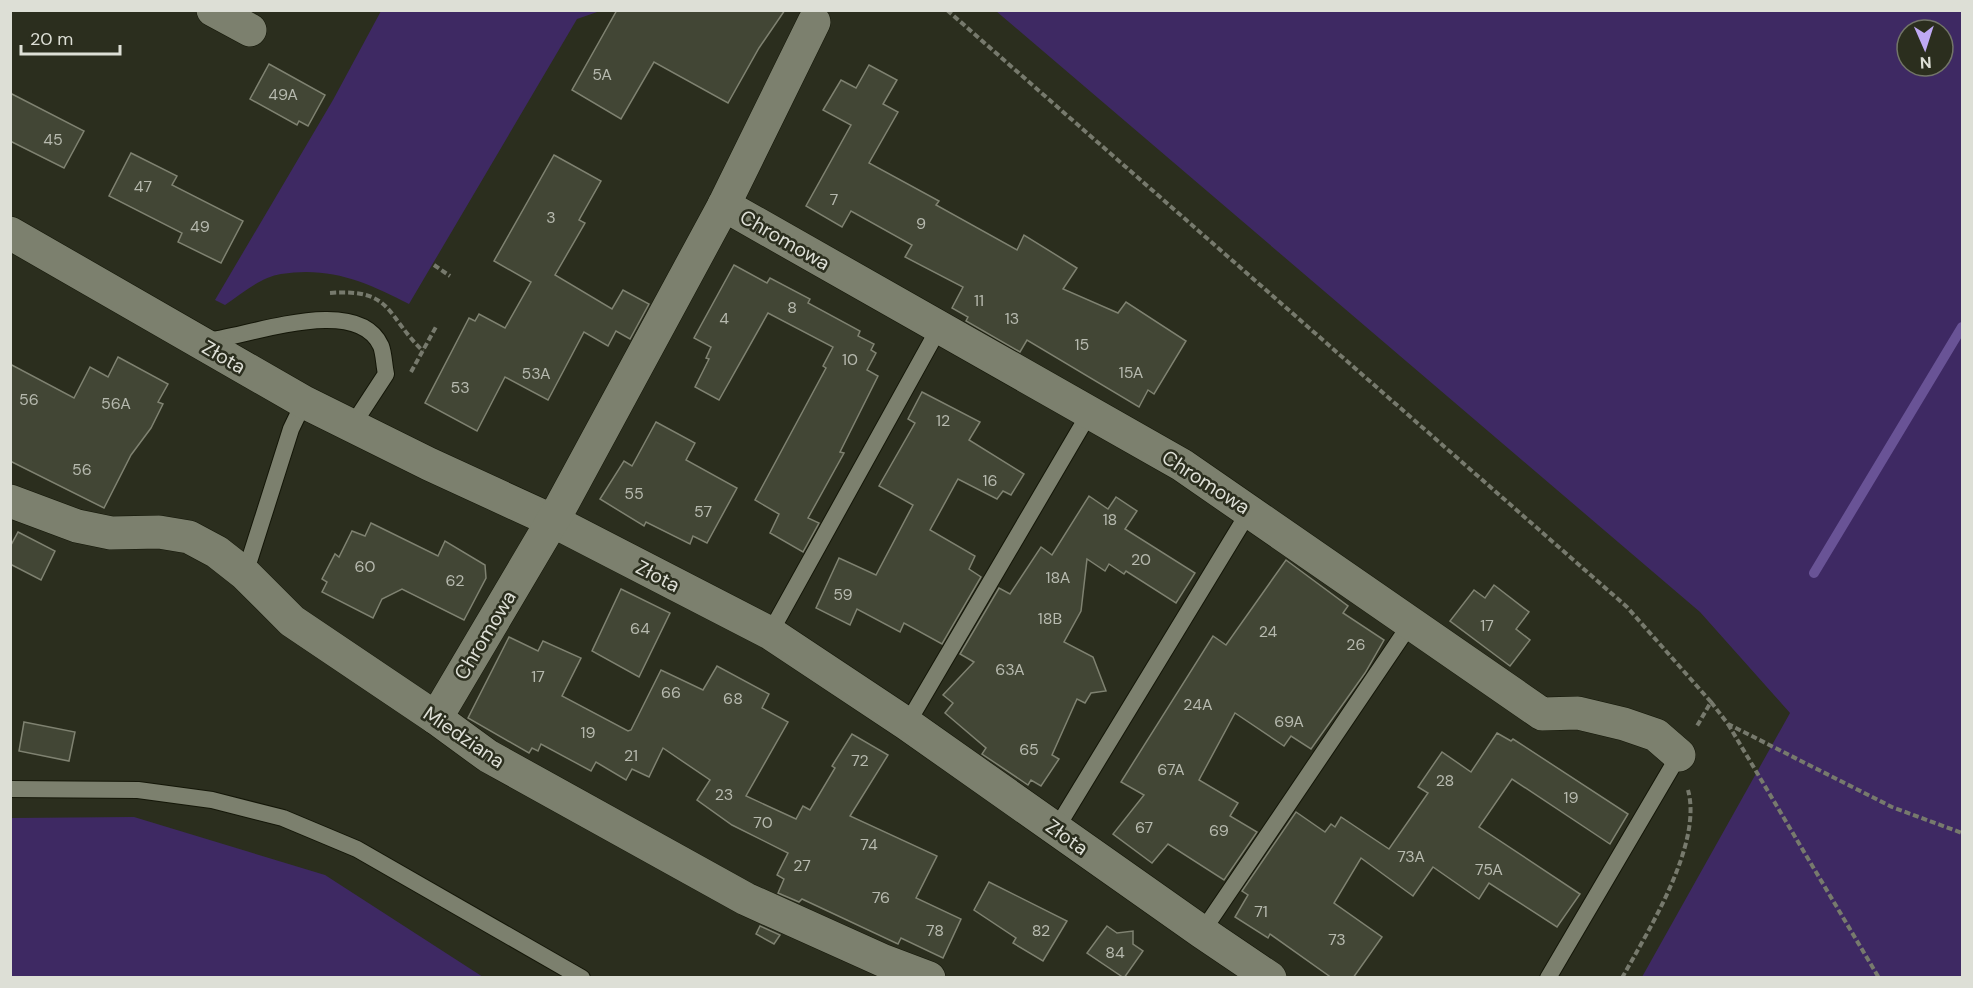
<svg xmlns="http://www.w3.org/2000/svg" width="1973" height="988" viewBox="0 0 1973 988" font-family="'DM Sans',sans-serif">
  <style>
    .green { fill: #3e2963; fill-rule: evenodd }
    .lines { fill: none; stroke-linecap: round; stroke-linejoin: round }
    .stream { stroke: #695396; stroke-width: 10 }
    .building { fill: #424635; stroke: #7f8271; stroke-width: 1.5 }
    .lane-casing { stroke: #141608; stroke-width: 18 }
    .street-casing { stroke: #141608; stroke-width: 34 }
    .path { stroke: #777a6d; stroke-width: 4; stroke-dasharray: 6 3; stroke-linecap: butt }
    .lane { stroke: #7c806e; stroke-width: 16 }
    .street { stroke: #7c806e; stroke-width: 33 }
    .labels { text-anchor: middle; stroke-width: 5; stroke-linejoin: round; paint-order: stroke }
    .number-label { font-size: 16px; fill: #b6b9ae }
    .street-label { font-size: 20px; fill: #dddfd6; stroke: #2b2e1e }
  </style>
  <rect width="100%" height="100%" fill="#2b2e1e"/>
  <g class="green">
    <path d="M381,11H600L577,19L409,304C367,282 330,266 281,274C261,277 241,294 225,305L215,300L333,100Z"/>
    <path d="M996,11H1962V977H1642L1790,713L1700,612ZM1907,30H1943V66H1907Z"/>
    <path d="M134,817L325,875L483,977H11V818Z"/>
  </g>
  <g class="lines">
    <path class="stream" d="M1814,573L1962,327"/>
  </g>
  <g class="building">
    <path d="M617,10H785L759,48L728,103L654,62L621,119L572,90Z"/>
    <path d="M269,64L325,95L308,126L299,121L297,125L250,99Z"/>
    <path d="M869,65L897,80L883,104L898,112L869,163L939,201L936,205L1017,250L1024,235L1077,268L1063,289L1118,313L1126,302L1186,341L1154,394L1148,390L1139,407L1027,340L1020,352L966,321L968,317L952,308L963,287L905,257L912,245L851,211L842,227L806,206L851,125L823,110L841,80L856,88Z"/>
    <path d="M10,93L84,131L64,168L10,141Z"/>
    <path d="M131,153L177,176L172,185L243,221L221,263L178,242L182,233L109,196Z"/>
    <path d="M554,155L601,181L579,220L585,223L555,275L612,309L623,290L649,304L630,339L616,331L608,346L584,332L548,400L505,377L477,431L425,403L469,318L475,321L479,314L505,328L531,282L494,261Z"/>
    <path d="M734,265L767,283L770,278L810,299L808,303L860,331L858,336L874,344L871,350L876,353L867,370L878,376L840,452L844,453L808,518L819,523L803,552L770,533L779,514L755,500L826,368L823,366L833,347L768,313L719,400L695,387L709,359L706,358L711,347L694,338Z"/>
    <path d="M118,357L168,384L158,402L163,404L151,428L131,455L104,508L10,461V364L74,398L90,367L108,377Z"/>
    <path d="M922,392L980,422L969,440L1024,474L1011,495L1003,491L997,499L958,479L930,530L975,556L969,569L981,577L942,644L904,623L900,632L857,609L850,625L816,608L839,558L876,575L913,505L879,486L915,423L908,419Z"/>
    <path d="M656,422L695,443L686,460L737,488L707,543L693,536L690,544L646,522L644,526L600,499L624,461L632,466Z"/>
    <path d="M1089,496L1108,509L1116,497L1137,511L1125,529L1195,573L1176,603L1126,571L1124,574L1109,564L1105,571L1087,559L1081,611L1064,642L1093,657L1106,691L1091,693L1085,703L1077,699L1052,755L1059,759L1041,786L1031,780L1028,785L982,754L986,748L945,713L953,703L943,695L974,662L960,654L999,588L1010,594L1041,547L1052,555Z"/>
    <path d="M371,523L438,556L445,541L485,565L486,578L464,620L402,589L382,599L373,618L322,592L327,582L322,579L335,554L339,557L352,531L365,536Z"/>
    <path d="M18,532L55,551L41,580L10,564V547Z"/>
    <path d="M1286,560L1348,606L1343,613L1384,640L1365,673L1311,749L1291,736L1284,746L1235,713L1199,780L1238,803L1230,816L1257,832L1224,880L1168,844L1152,863L1113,834L1144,795L1121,782L1213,636L1226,645Z"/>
    <path d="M1494,585L1529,612L1516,629L1530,640L1510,666L1450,621L1474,590L1485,598Z"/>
    <path d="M621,589L670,613L639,677L592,651Z"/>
    <path d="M509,637L538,651L543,641L581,658L562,696L628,731L631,730L661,670L703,690L717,666L769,694L762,708L788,722L746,796L796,819L803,806L810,810L835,768L832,766L852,734L888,755L850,816L937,856L916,898L961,919L943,958L901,938L898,944L802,899L799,902L778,893L784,879L777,875L788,853L732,825L697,800L710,780L663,748L649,777L632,769L626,780L596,762L591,771L541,744L538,751L532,748L529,753L468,718Z"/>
    <path d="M24,722L75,732L69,761L19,751Z"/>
    <path d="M1497,733L1511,741L1513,739L1628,814L1610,844L1512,779L1479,827L1580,894L1557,927L1489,883L1479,899L1433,867L1413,896L1361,858L1334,903L1382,937L1353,978H1332L1270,934L1268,938L1235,917L1248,895L1242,891L1296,812L1325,832L1331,824L1335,827L1341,817L1389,849L1428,793L1418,787L1442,752L1471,772Z"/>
    <path d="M989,882L1067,921L1043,961L1013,943L1016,938L974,910Z"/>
    <path d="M760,926L780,935L774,944L756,934Z"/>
    <path d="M1107,926L1117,933L1133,931V944L1143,951L1124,978L1087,953Z"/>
  </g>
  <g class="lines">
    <g class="lane-casing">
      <g id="lane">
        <path d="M205,341C248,337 357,293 381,346C384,354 384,365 386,374L352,426"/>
        <path d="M245,574L291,429L304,402"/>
        <path d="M770,633L939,328"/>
        <path d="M907,724L1090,412"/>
        <path d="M10,789L138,790L212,800L283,818L357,849L582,978"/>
        <path d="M1056,829L1250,510"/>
        <path d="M1202,932L1411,623"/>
        <path d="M1548,978L1679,755"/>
      </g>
    </g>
    <g class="street-casing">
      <g id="street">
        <path d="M213,10L250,30"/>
        <path d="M724,205L1182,465L1542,714L1578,713L1624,724L1656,735L1679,755"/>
        <path d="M10,233L304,402L429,464L553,521L770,633L907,724L1202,932L1270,978"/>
        <path d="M10,501L77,526L111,533L159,532L189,537L217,552L245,574L292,621L436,718L488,756L746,899L884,961L929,978"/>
        <path d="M436,718L560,508L724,205L814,22"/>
      </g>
    </g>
    <g class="path">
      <path d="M947,10L1627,607L1711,702L1697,726"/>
      <path d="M434,265L450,276"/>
      <path d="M330,293C393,288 386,316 423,351"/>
      <path d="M411,372L437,325"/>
      <path d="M1711,702L1728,724L1892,807L1962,833"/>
      <path d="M1728,724L1879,978"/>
      <path d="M1622,978C1648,931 1703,844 1688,790"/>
    </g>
    <use href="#lane" class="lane"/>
    <use href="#street" class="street"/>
  </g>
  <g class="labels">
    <g class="number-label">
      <text x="602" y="80">5A</text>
      <text x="283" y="100">49A</text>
      <text x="53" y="145">45</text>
      <text x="143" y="192">47</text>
      <text x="834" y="205">7</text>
      <text x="551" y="223">3</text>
      <text x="921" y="229">9</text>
      <text x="200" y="232">49</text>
      <text x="979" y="306">11</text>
      <text x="792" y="313">8</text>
      <text x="724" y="324">4</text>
      <text x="1012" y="324">13</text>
      <text x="1082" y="350">15</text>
      <text x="850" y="365">10</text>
      <text x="1131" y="378">15A</text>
      <text x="536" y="379">53A</text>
      <text x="460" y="393">53</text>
      <text x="29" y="405">56</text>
      <text x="116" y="409">56A</text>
      <text x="943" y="426">12</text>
      <text x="82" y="475">56</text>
      <text x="990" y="486">16</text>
      <text x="634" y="499">55</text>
      <text x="703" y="517">57</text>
      <text x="1110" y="525">18</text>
      <text x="1141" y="565">20</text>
      <text x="365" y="572">60</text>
      <text x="1058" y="583">18A</text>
      <text x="455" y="586">62</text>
      <text x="843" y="600">59</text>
      <text x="1050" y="624">18B</text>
      <text x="1487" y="631">17</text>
      <text x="640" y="634">64</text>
      <text x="1268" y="637">24</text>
      <text x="1356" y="650">26</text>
      <text x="1010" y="675">63A</text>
      <text x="538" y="682">17</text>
      <text x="671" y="698">66</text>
      <text x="733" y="704">68</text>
      <text x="1198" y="710">24A</text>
      <text x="1289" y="727">69A</text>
      <text x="588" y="738">19</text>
      <text x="1029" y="755">65</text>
      <text x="631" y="761">21</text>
      <text x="860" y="766">72</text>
      <text x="1171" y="775">67A</text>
      <text x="1445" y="786">28</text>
      <text x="724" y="800">23</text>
      <text x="1571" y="803">19</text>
      <text x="763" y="828">70</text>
      <text x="1144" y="833">67</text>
      <text x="1219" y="836">69</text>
      <text x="869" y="850">74</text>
      <text x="1411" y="862">73A</text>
      <text x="802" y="871">27</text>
      <text x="1489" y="875">75A</text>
      <text x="881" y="903">76</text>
      <text x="1261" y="917">71</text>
      <text x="935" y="936">78</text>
      <text x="1041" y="936">82</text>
      <text x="1337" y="945">73</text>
      <text x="1115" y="958">84</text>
    </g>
    <g class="street-label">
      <text transform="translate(785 240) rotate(30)" y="7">Chromowa</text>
      <text transform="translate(224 357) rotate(30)" y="7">Złota</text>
      <text transform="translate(1206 482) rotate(33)" y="7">Chromowa</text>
      <text transform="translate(658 576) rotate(27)" y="7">Złota</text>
      <text transform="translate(485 635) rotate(-59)" y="7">Chromowa</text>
      <text transform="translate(464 737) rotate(34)" y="7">Miedziana</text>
      <text transform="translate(1067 837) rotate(35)" y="7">Złota</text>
    </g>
  </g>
  <rect width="1973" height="988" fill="none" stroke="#dddfd6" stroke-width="24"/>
  <g transform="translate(1925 48) rotate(177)"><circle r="28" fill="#2b2e1e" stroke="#727568" stroke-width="1.5"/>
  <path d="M0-4.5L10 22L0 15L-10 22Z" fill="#bfa9f4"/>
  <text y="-9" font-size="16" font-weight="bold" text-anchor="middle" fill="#dddfd6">N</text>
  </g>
  <path d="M21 45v9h99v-9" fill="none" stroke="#dddfd6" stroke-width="3"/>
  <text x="30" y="45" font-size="18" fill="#dddfd6" stroke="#2b2e1e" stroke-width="4.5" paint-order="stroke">20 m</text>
</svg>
